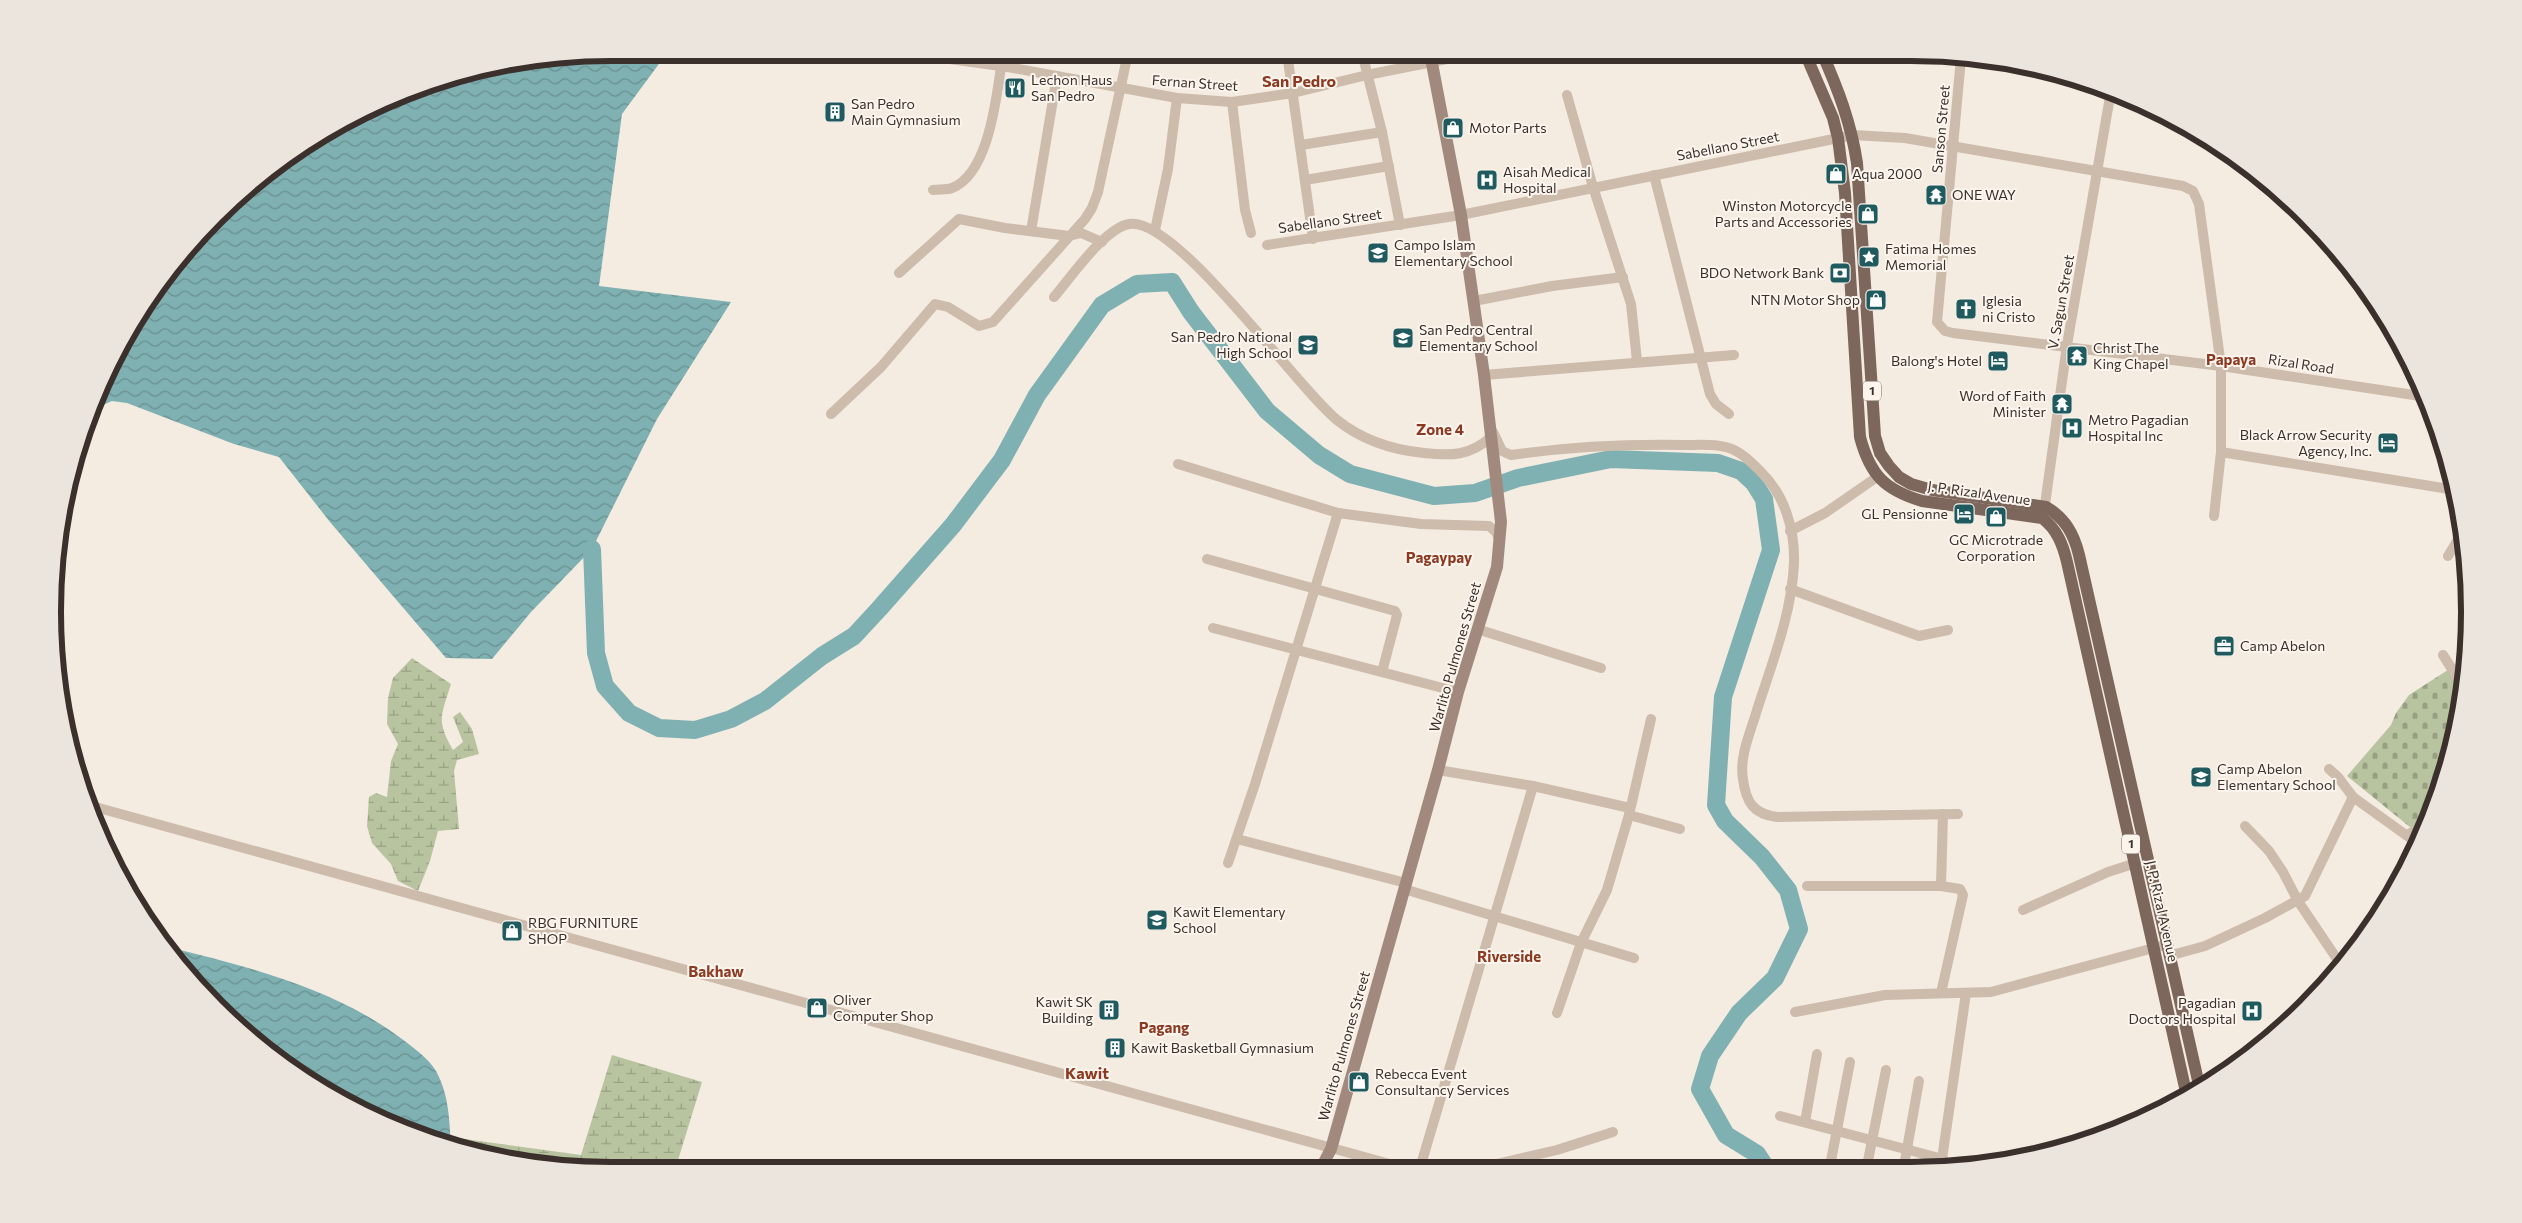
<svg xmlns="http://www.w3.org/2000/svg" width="2522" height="1223" viewBox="0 0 2522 1223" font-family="Commissioner,sans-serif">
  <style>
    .wetland { fill: url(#wetland-marsh) }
    .cemetery { fill: url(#cemetery-stones) }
    .water { fill: url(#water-waves) }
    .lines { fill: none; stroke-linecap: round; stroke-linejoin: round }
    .river { stroke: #7fb0b2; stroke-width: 18 }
    .street { stroke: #cdbbac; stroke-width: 10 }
    .secondary { stroke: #a18a7d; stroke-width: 12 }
    .primary { stroke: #7d675c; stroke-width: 12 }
    .labels { text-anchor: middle; stroke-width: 4; stroke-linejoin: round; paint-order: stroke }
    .shield { fill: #fbf5ee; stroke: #756b66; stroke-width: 1 }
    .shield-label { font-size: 12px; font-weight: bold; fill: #3b302b }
    .poi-label { font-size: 14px; fill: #3b302b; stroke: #fbf5ee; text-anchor: start }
    .street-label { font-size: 14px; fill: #3b302b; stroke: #fbf5ee }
    .neighbourhood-label { font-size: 15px; font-weight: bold; fill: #8c3b22; stroke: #fbf5ee }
    .quarter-label { font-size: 16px; font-weight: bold; fill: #8c3b22; stroke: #fbf5ee }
    .rim { fill: none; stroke: #3b302b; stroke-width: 6 }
  </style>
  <defs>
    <pattern id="wetland-marsh" width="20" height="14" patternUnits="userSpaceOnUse" patternTransform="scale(1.25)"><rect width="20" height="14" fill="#b8c4a0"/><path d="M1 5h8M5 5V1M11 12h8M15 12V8" fill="none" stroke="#97a083"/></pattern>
    <pattern id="cemetery-stones" width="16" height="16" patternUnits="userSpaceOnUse" patternTransform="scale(1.25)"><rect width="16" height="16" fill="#b8c4a0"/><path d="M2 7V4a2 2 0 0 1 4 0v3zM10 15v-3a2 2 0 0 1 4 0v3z" fill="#97a083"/></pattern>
    <pattern id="water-waves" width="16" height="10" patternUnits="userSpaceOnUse" patternTransform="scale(1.25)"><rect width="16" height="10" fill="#7fb0b2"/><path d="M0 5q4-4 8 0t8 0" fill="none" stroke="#699091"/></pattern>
  </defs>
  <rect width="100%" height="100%" fill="#f4ebe1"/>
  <g class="wetland">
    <path d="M412,658L451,684C441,716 436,721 453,750L463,742L453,717L460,712L472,729L479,754L457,760L454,771L459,829L438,831L430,861L418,891L398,881L391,864L372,843L367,826L369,797L376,793L387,797L391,761L398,744L387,724L388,698L393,678Z"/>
    <path d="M612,1055L702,1082L675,1170H611L502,1160L451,1144L450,1137L581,1155Z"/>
  </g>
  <path class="cemetery" d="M2465,659L2459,721L2427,826L2421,836L2347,776L2391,725L2396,713L2409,695Z"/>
  <g class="water">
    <path d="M611,53H667L622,114L599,286L731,302L657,419L592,549L531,612L492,659L446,658L330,522L279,457L234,444L127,403L112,401L91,410L128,332L191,243L271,168L332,127L432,82L503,63Z"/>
    <path d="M164,946C249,967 336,988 406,1042C416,1050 429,1059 436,1071C449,1095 449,1118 451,1144L397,1128L301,1076L243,1032Z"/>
  </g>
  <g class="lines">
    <path class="river" d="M592,549L596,653L605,686L629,713L659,728L695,730L731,719L765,701L822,656L854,636L879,609L953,525L1002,460L1037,395L1102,305L1137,284L1172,282L1191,312L1267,411L1319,455L1350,474L1434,496L1475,493L1518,478L1611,459L1718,463L1741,471L1754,483L1764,499L1771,550L1723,697L1716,805L1725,821L1762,857L1788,890L1799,929L1775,978L1739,1013L1710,1056L1700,1089L1726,1135L1757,1154L1765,1166"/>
    <g class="street">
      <path d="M906,53L1008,67L1177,98L1232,102L1293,93L1367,75L1477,53"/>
      <path d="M1287,53L1313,239"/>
      <path d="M1362,53L1382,132L1400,225"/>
      <path d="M1961,58L1937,322L1945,331L1953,333L2221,366L2427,397"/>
      <path d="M998,66L1001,53"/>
      <path d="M1567,95L1593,187L1631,304L1637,361"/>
      <path d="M1232,102L1245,210L1251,233"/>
      <path d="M1301,145L1382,132"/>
      <path d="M1654,175L1710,394L1716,404L1729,414"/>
      <path d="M1305,180L1389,166"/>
      <path d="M933,190C939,189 947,190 952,188C988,174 996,101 1001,67"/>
      <path d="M1155,230L1168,169L1177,98"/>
      <path d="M1031,231L1057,76"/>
      <path d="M1267,245L1461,215L1853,135L1905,138L2183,186L2193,191L2199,204L2221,366V452L2214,516"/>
      <path d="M899,273L959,219L1005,228L1069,236L1081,233L1102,242"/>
      <path d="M1054,297C1071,277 1105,228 1129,224C1175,215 1297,388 1337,420C1362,440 1393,450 1424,453C1451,456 1470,456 1491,437"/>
      <path d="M1474,301L1552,286L1623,277"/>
      <path d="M1484,375L1734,355"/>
      <path d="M831,414L881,367L935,304L948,307L979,326L993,322L1085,219L1092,208L1098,192L1128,53"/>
      <path d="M1493,432L1502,451L1511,455C1567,447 1627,444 1684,445C1701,445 1721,443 1736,451C1746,456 1754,465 1762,473C1785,496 1795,530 1794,563C1792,613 1772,663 1757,710C1751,731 1739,756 1743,779C1746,803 1754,814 1777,817L1958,814"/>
      <path d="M2221,452L2455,490"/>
      <path d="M1178,464L1338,513L1421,524L1489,526L1496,532L1500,541"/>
      <path d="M2044,512L2067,345L2111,91"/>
      <path d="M1790,531L1825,513L1877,477"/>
      <path d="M2448,556L2462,533"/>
      <path d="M1207,559L1395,611L1397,615L1382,672"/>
      <path d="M1790,589L1919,636L1948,630"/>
      <path d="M1213,628L1458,692"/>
      <path d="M1477,629L1601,668"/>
      <path d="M2443,655L2462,685"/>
      <path d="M2329,769L2338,777L2353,797L2417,843"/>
      <path d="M1438,770L1533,786L1630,808"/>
      <path d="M88,805L1404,1168"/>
      <path d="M1629,815L1680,829"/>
      <path d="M2245,826L2269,851L2283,872L2298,901L2341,965"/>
      <path d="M2407,835L2428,823"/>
      <path d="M1237,839L1406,883"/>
      <path d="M1228,863L1255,784L1338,513"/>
      <path d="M1807,886H1941L1960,889L1963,895L1941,993"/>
      <path d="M1941,886L1943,814"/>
      <path d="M1404,889L1634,958"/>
      <path d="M2023,910L2108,872L2136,863"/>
      <path d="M2172,955L2205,946L2265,918L2305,896L2353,797"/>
      <path d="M1795,1012L1885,995L1991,992L2161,946"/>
      <path d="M1557,1013L1581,943L1607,890L1629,815L1651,719"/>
      <path d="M1780,1116L1943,1159"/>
      <path d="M1805,1122L1817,1054"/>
      <path d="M1830,1166L1850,1062"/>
      <path d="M1867,1166L1886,1070"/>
      <path d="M1904,1166L1919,1081"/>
      <path d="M1941,1166L1966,993"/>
      <path d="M1484,1167L1557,1150L1613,1132"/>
      <path d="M1420,1168L1533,786"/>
    </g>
    <path class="secondary" d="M1321,1168L1331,1149L1438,770L1458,692L1497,567L1501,522L1484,375L1461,215L1430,53"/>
    <g class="primary">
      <path d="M1805,53L1833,118L1838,138L1845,193L1860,437C1870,475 1885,490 1922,501L2042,518C2057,529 2063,545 2067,562L2186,1092"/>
      <path d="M1822,53C1838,89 1851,123 1857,163L1875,436L1880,453L1889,466L1899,477L1911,484L1932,490L2046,507C2065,518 2074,534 2079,555L2199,1085"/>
    </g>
  </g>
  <defs>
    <g id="restaurant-square" transform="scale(1.125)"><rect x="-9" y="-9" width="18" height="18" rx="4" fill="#1f5a5e" stroke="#fbf5ee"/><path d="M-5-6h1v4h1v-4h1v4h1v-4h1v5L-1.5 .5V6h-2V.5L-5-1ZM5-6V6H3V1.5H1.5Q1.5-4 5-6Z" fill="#fff"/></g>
    <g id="building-square" transform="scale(1.125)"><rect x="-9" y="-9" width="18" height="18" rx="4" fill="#1f5a5e" stroke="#fbf5ee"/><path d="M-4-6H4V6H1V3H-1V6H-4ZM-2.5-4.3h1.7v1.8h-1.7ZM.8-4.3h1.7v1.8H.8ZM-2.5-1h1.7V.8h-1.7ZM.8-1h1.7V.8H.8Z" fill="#fff"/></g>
    <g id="shop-square" transform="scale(1.125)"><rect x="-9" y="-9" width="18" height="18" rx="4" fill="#1f5a5e" stroke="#fbf5ee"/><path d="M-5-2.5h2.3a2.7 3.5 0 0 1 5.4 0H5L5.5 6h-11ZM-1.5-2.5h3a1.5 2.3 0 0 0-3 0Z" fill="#fff"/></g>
    <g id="hospital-square" transform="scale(1.125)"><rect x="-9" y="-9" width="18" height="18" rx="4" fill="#1f5a5e" stroke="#fbf5ee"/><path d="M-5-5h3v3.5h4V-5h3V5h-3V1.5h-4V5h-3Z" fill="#fff"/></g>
    <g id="temple-square" transform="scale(1.125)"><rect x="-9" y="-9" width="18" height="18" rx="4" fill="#1f5a5e" stroke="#fbf5ee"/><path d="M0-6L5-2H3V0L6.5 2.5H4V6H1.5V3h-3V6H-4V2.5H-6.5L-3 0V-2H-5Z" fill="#fff"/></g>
    <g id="school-square" transform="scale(1.125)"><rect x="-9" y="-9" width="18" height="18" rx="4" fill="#1f5a5e" stroke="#fbf5ee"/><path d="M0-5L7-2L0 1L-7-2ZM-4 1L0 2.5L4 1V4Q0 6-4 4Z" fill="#fff"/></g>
    <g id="sight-square" transform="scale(1.125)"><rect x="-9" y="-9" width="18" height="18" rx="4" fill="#1f5a5e" stroke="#fbf5ee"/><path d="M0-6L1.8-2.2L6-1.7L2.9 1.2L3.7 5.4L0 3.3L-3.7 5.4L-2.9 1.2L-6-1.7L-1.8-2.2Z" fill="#fff"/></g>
    <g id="bank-square" transform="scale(1.125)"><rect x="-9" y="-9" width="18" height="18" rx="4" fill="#1f5a5e" stroke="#fbf5ee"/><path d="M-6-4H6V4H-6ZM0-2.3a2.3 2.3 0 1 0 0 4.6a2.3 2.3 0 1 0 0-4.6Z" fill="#fff"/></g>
    <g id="church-square" transform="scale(1.125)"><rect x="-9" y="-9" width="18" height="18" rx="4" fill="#1f5a5e" stroke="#fbf5ee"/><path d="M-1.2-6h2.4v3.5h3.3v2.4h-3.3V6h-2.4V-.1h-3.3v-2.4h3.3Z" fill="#fff"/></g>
    <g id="hotel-square" transform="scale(1.125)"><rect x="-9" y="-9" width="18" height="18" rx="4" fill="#1f5a5e" stroke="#fbf5ee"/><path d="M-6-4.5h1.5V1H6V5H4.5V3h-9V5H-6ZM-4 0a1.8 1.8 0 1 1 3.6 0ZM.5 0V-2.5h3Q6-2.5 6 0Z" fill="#fff"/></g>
    <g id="office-square" transform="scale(1.125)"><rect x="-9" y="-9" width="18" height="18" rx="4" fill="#1f5a5e" stroke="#fbf5ee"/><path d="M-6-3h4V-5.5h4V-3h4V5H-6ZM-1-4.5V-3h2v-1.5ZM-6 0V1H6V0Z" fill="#fff"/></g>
  </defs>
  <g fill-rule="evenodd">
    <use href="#restaurant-square" x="1015" y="88"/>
    <use href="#building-square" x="835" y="112"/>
    <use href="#shop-square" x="1453" y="128"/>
    <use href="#shop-square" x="1836" y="174"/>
    <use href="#hospital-square" x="1487" y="180"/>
    <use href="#temple-square" x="1936" y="195"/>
    <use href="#shop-square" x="1868" y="214"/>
    <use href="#school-square" x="1378" y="253"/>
    <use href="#sight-square" x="1869" y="257"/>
    <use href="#bank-square" x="1840" y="273"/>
    <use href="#shop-square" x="1876" y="300"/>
    <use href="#church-square" x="1966" y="309"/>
    <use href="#school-square" x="1403" y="338"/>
    <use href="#school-square" x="1308" y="345"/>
    <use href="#temple-square" x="2077" y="356"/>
    <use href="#hotel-square" x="1998" y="361"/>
    <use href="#temple-square" x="2062" y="404"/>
    <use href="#hospital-square" x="2072" y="428"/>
    <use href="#hotel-square" x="2388" y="443"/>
    <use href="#hotel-square" x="1964" y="514"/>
    <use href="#shop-square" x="1996" y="517"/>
    <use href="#office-square" x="2224" y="646"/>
    <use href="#school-square" x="2201" y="777"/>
    <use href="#school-square" x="1157" y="920"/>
    <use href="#shop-square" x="512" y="931"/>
    <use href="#shop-square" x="817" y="1008"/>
    <use href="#building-square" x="1109" y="1010"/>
    <use href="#hospital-square" x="2252" y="1011"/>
    <use href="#building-square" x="1115" y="1048"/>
    <use href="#shop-square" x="1359" y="1082"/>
  </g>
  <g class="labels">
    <g class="shield">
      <rect x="1863" y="381.5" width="18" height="19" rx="4"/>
      <rect x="2122" y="834.5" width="18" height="19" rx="4"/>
    </g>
    <g class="shield-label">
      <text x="1872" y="395">1</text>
      <text x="2131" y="848">1</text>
    </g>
    <g class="poi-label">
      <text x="1031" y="85">Lechon Haus<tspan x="1031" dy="16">San Pedro</tspan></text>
      <text x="851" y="109">San Pedro<tspan x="851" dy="16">Main Gymnasium</tspan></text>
      <text x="1469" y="133">Motor Parts</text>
      <text x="1503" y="177">Aisah Medical<tspan x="1503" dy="16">Hospital</tspan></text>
      <text x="1852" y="179">Aqua 2000</text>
      <text x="1952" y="200">ONE WAY</text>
      <text x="1852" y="211" text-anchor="end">Winston Motorcycle<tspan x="1852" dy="16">Parts and Accessories</tspan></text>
      <text x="1394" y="250">Campo Islam<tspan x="1394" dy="16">Elementary School</tspan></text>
      <text x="1885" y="254">Fatima Homes<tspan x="1885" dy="16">Memorial</tspan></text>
      <text x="1824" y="278" text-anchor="end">BDO Network Bank</text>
      <text x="1860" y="305" text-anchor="end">NTN Motor Shop</text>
      <text x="1982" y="306">Iglesia<tspan x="1982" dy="16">ni Cristo</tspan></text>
      <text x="1419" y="335">San Pedro Central<tspan x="1419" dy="16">Elementary School</tspan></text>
      <text x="1292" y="342" text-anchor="end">San Pedro National<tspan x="1292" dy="16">High School</tspan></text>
      <text x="2093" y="353">Christ The<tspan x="2093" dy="16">King Chapel</tspan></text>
      <text x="1982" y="366" text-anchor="end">Balong's Hotel</text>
      <text x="2046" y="401" text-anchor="end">Word of Faith<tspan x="2046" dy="16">Minister</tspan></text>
      <text x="2088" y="425">Metro Pagadian<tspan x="2088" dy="16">Hospital Inc</tspan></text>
      <text x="2372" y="440" text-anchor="end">Black Arrow Security<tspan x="2372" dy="16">Agency, Inc.</tspan></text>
      <text x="1948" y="519" text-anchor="end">GL Pensionne</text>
      <text x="1996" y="545" text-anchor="middle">GC Microtrade<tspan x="1996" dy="16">Corporation</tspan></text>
      <text x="2240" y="651">Camp Abelon</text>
      <text x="2217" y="774">Camp Abelon<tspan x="2217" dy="16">Elementary School</tspan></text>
      <text x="1173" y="917">Kawit Elementary<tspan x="1173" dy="16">School</tspan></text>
      <text x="528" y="928">RBG FURNITURE<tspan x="528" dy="16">SHOP</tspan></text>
      <text x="833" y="1005">Oliver<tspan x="833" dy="16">Computer Shop</tspan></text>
      <text x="1093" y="1007" text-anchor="end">Kawit SK<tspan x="1093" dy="16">Building</tspan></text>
      <text x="2236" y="1008" text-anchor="end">Pagadian<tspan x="2236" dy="16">Doctors Hospital</tspan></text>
      <text x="1131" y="1053">Kawit Basketball Gymnasium</text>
      <text x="1375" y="1079">Rebecca Event<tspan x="1375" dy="16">Consultancy Services</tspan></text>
    </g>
    <g class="street-label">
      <text transform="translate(1195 83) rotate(4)" y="5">Fernan Street</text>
      <text transform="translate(1941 129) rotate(-85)" y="5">Sanson Street</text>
      <text transform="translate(1728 146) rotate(-11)" y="5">Sabellano Street</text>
      <text transform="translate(1330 221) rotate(-8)" y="5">Sabellano Street</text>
      <text transform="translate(2061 302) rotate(-80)" y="5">V. Sagun Street</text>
      <text transform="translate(2301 364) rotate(9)" y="5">Rizal Road</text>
      <text transform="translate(1979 493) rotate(8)" y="5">J. P. Rizal Avenue</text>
      <text transform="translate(1455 657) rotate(-74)" y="5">Warlito Pulmones Street</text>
      <text transform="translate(2162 911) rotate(77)" y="5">J. P. Rizal Avenue</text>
      <text transform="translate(1344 1046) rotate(-74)" y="5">Warlito Pulmones Street</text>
    </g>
    <g class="neighbourhood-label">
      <text x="2231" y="365">Papaya</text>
      <text x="1440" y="435">Zone 4</text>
      <text x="1439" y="563">Pagaypay</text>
      <text x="1509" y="962">Riverside</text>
      <text x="716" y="977">Bakhaw</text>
      <text x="1164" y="1033">Pagang</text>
    </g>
    <g class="quarter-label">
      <text x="1299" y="87">San Pedro</text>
      <text x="1087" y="1079">Kawit</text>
    </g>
  </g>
  <path d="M0 0H2522V1223H0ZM611 61H1911A550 550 0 0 1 2461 611V612A550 550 0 0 1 1911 1162H611A550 550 0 0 1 61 612V611A550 550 0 0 1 611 61Z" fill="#ece5de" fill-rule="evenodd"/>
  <path class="rim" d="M611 61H1911A550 550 0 0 1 2461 611V612A550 550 0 0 1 1911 1162H611A550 550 0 0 1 61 612V611A550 550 0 0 1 611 61Z"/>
</svg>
